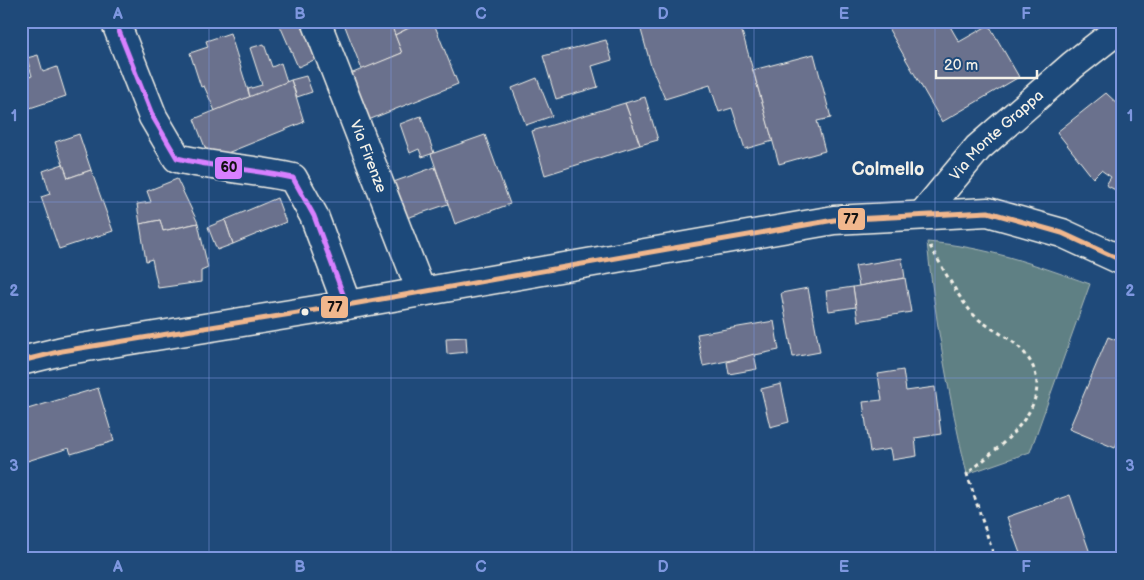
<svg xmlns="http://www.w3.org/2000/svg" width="1144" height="580" viewBox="0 0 1144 580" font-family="'Balsamiq Sans',sans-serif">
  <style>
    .green { fill: #5f8084; stroke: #aab8b6 }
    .building { fill: #6a718d; stroke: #f4f1e8 }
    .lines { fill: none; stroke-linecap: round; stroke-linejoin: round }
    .minor-casing { stroke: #f4f1e8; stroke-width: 31 }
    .major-casing { stroke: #f4f1e8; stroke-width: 31 }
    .path { stroke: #f4f1e8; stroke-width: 3; stroke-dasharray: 4 4; stroke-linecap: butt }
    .minor { stroke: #1f4a7a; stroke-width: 28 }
    .major { stroke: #1f4a7a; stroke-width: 28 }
    .bus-1-casing { stroke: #1f4a7a; stroke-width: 9 }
    .bus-2-casing { stroke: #1f4a7a; stroke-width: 9 }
    .bus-1 { stroke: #f1b78d; stroke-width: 5 }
    .bus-2 { stroke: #d880ff; stroke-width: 5 }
    .grid { fill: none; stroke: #7e97df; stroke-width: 1; stroke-opacity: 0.55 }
    .bus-dot { fill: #f4f1e8; stroke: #1f4a7a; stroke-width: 2 }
    .labels { text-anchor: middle; stroke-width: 4.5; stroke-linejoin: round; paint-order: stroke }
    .street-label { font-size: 15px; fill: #f4f1e8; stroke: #1f4a7a }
    .quarter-label { font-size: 18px; font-weight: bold; fill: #f4f1e8; stroke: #1f4a7a }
    .line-badge { stroke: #1f4a7a; stroke-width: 2 }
    .pale-badge-label { font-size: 14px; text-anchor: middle; font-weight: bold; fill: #111 }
    .neatline { fill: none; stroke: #7e97df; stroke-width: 2 }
    .grid-label { font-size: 16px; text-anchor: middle; font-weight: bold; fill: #7e97df }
  </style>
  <rect width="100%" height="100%" fill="#1f4a7a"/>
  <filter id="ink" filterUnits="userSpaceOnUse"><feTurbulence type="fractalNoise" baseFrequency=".02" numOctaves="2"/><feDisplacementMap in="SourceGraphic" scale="10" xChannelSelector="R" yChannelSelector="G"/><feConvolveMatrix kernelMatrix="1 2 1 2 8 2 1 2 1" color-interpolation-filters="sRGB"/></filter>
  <g filter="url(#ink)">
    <path class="green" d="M927,242C988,247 1033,264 1090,284L1030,452L967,474C949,397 935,320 927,242Z"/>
    <g class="building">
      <path d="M278,21H300L316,59L298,67Z"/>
      <path d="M343,21H390L402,53L362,70Z"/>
      <path d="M390,21H418L419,23L395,35Z"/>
      <path d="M423,21H433L458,84L361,123L343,77L402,53L395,35Z"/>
      <path d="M669,21H739L773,141L745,149L732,108L719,112L710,85L665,99L651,66L641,30Z"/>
      <path d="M884,21H947L959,42L989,25L1019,77L942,122Z"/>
      <path d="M230,33L250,97L215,111L204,86L201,87L190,53L208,47L206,41Z"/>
      <path d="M606,40L612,60L592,66L598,87L556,99L543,56Z"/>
      <path d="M264,44L272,67L281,63L287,82L250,97L248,89L262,85L250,48Z"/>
      <path d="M814,54L831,118L817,121L825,151L779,164L753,70Z"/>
      <path d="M38,55L43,72L57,67L66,96L21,111V79L32,76L27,58Z"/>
      <path d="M306,76L312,92L297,97L291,80Z"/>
      <path d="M537,78L552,116L526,125L512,88Z"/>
      <path d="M291,80L304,122L210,160L194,119Z"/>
      <path d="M1106,93L1121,107L1123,106V194L1106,185L1111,177L1101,170L1093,178L1057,132Z"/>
      <path d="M645,97L658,140L640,145L625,103Z"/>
      <path d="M625,103L640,145L545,175L532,131Z"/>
      <path d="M421,116L434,153L422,157L419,149L410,153L400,124Z"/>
      <path d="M79,134L91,170L68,178L55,142Z"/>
      <path d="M485,135L510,204L455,224L431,154Z"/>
      <path d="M63,164L68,178L91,170L113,231L59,249L41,197L50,194L43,171Z"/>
      <path d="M435,167L448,204L401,220L388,184Z"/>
      <path d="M177,179L198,223L163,231L160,220L140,224L137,204L151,202L147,191Z"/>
      <path d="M277,198L286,222L233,244L225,220Z"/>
      <path d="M160,220L163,231L198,223L208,268L201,271V282L158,288L152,259L146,261L140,224Z"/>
      <path d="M225,220L233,244L217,250L208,227Z"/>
      <path d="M902,258L905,278L859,286L855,266Z"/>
      <path d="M905,278L911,312L858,321L853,287Z"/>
      <path d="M853,287L856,307L829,311L826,291Z"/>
      <path d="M808,288L820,352L793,357L781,293Z"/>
      <path d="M774,321L779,350L703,366L697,334Z"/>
      <path d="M466,337L467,352L447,354L446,338Z"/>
      <path d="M1108,337L1123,343V429L1115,448L1069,429Z"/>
      <path d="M754,354L757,369L729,374L727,362Z"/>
      <path d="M903,370L906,391L935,387L941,434L915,438L917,456L892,460L890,449L870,452L863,402L882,400L878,374Z"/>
      <path d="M781,384L789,422L770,427L761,389Z"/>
      <path d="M98,388L114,441L71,454L69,448L21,463V411Z"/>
      <path d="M1070,495L1092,559H1022L1007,517Z"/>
    </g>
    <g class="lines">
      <g class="minor-casing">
        <g id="minor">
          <path d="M115,21L153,117L177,158C216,168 254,169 293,178L314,216L347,305"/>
          <path id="s1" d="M316,21L421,291"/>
          <path id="s2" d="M923,214L978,148L1073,65L1123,26"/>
        </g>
      </g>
      <g class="major-casing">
        <path id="major" d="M21,361L62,351L347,305L834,220L988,212L1062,233L1123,261"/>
      </g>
      <path class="path" d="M930,246C942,266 960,302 976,317C989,329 1009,336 1022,350C1066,400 1002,444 967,474L995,559"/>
      <use href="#minor" class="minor"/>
      <use href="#major" class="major"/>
      <g class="bus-1-casing">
        <path id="bus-1" d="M21,361L62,351L347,305L834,220L988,212L1062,233L1123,261"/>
      </g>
      <g class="bus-2-casing">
        <path id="bus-2" d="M115,21L153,117L177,158C216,168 254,169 293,178L314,216L347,305"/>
      </g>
      <use href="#bus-1" class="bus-1"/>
      <use href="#bus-2" class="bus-2"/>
    </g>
  </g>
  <path class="grid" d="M209,21V559M391,21V559M572,21V559M754,21V559M935,21V559M21,202H1123M21,378H1123"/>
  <circle class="bus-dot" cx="305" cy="312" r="4.5"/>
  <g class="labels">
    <g class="street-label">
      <text dy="5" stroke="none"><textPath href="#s2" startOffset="108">Via Monte Grappa</textPath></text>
      <text dy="5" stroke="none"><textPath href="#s1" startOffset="145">Via Firenze</textPath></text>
    </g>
    <g class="quarter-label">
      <text x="888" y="175">Colmello</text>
    </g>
  </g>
  <g class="line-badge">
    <rect x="214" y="156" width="29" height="24" rx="5" fill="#d880ff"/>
    <rect x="837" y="207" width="29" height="24" rx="5" fill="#f1b78d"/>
    <rect x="320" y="295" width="29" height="24" rx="5" fill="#f1b78d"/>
  </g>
  <g class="pale-badge-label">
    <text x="229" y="172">60</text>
    <text x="851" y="224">77</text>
    <text x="335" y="312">77</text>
  </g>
  <rect width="1144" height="580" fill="none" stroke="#1f4a7a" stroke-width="55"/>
  <path d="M936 70v8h101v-8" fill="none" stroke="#f4f1e8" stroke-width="2.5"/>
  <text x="944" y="70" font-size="15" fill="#f4f1e8" stroke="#1f4a7a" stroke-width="4" paint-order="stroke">20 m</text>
  <rect x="28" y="28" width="1088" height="524" class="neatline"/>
  <g class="grid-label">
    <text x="118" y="19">A</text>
    <text x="300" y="19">B</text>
    <text x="481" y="19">C</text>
    <text x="663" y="19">D</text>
    <text x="844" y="19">E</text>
    <text x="1026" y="19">F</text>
    <text x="14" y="121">1</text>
    <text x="1130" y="121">1</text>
    <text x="14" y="296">2</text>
    <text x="1130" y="296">2</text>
    <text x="14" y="471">3</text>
    <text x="1130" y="471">3</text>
    <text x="118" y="572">A</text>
    <text x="300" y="572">B</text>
    <text x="481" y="572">C</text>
    <text x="663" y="572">D</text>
    <text x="844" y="572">E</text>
    <text x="1026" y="572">F</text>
  </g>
</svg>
